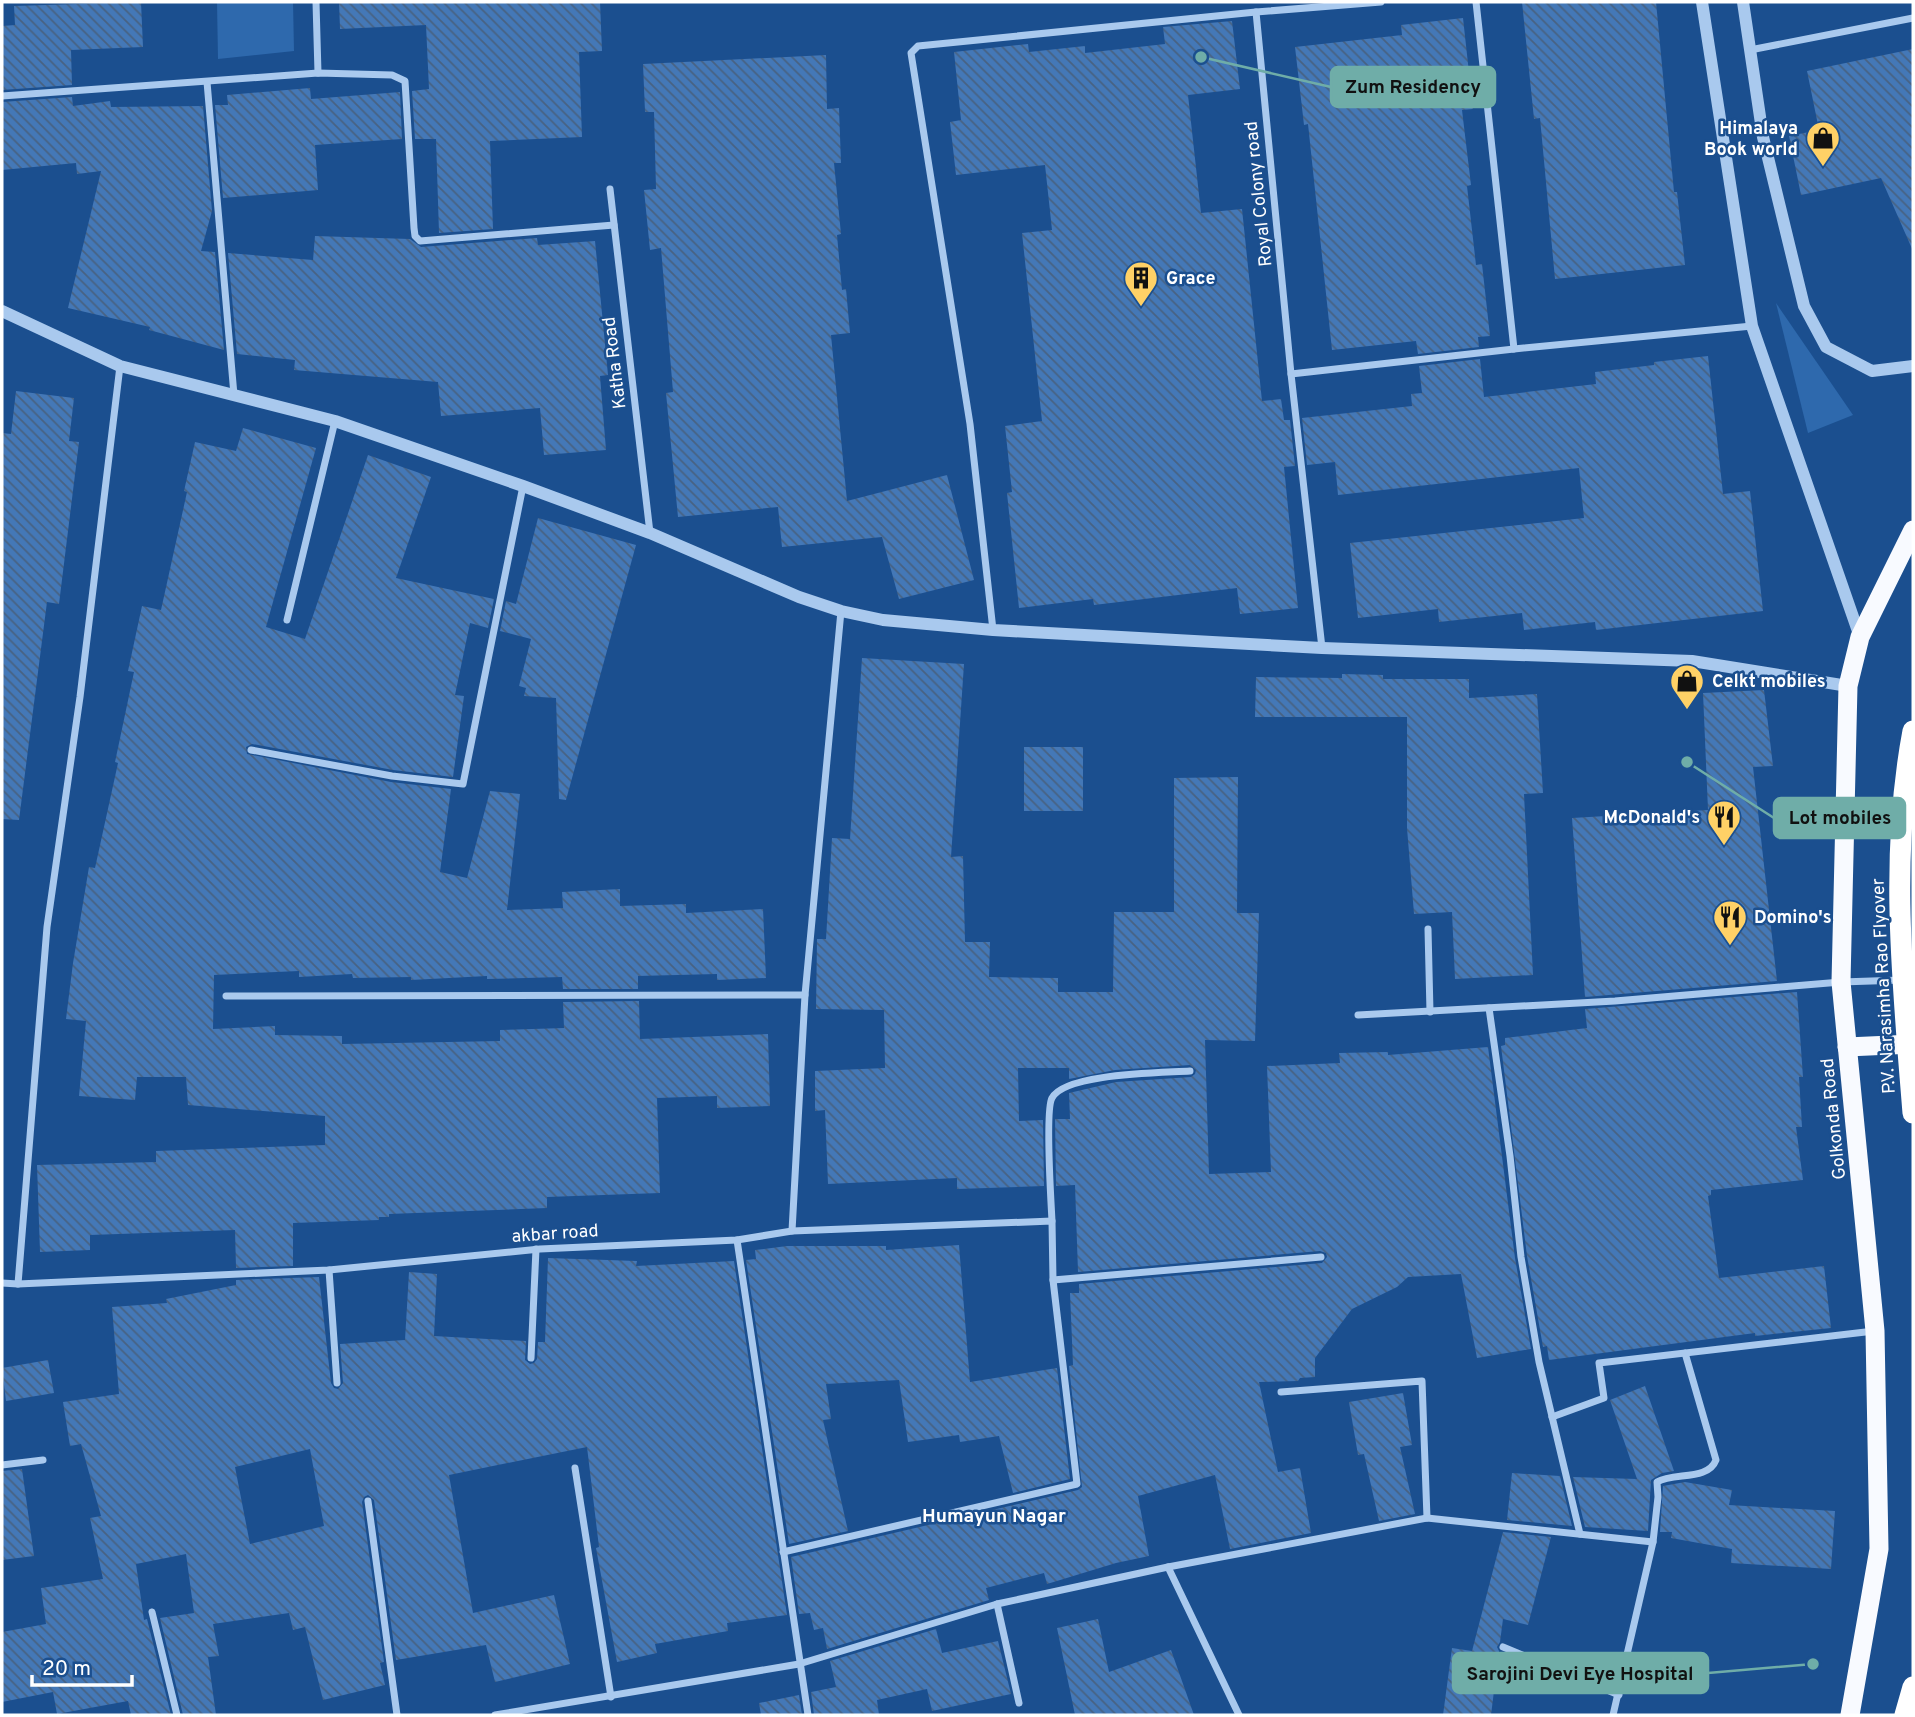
<svg xmlns="http://www.w3.org/2000/svg" width="1915" height="1717" viewBox="0 0 1915 1717" font-family="Overpass,sans-serif">
  <style>
    .green { fill: #2e69ad }
    .building { fill: url(#building-back-hatch); fill-rule: evenodd }
    .lines { fill: none; stroke-linecap: round; stroke-linejoin: round }
    .minor { stroke: #a9c9ee; stroke-width: 7 }
    .tertiary { stroke: #a9c9ee; stroke-width: 12 }
    .trunk { stroke: #f8faff; stroke-width: 19 }
    .motorway { stroke: #fff; stroke-width: 21 }
    .labels { text-anchor: middle; stroke-width: 5; stroke-linejoin: round; paint-order: stroke }
    .poi-label { font-size: 18px; font-weight: bold; fill: #fff; stroke: #1b4f8f; text-anchor: start }
    .street-label { font-size: 18px; fill: #fff; stroke: #1b4f8f }
    .neighbourhood-label { font-size: 19px; font-weight: bold; fill: #fff; stroke: #1b4f8f }
    .leader { fill: none; stroke: #6fada8; stroke-width: 2.5 }
    .callout-dot { fill: #6fada8; stroke: #1b4f8f; stroke-width: 2.5 }
    .callout { fill: #6fada8; stroke: #6fada8; stroke-width: 2.5 }
    .callout-label { font-size: 19px; text-anchor: middle; font-weight: bold; fill: #111 }
  </style>
  <defs>
    <pattern id="building-back-hatch" width="6" height="6" patternUnits="userSpaceOnUse" patternTransform="scale(1.75)"><rect width="6" height="6" fill="#4478b7"/><path d="M-1 5l2 2M0 0l6 6M5-1l2 2" fill="none" stroke="#486282"/></pattern>
  </defs>
  <rect width="100%" height="100%" fill="#1b4f8f"/>
  <g class="green">
    <path d="M217,2H293L294,51L218,59Z"/>
    <path d="M1776,303L1853,415L1808,433Z"/>
  </g>
  <g class="building">
    <path d="M141,2L143,47L71,50L72,85L2,90V26L15,25L14,6Z"/>
    <path d="M339,2H600L602,51L579,52L582,137L490,141L493,229L439,233L436,139H415L412,91L429,89L426,25L340,29Z"/>
    <path d="M1522,2H1656L1674,192H1677L1685,265L1555,279L1540,118L1534,119Z"/>
    <path d="M1463,18L1473,109L1462,110L1471,185L1467,186L1476,265L1482,264L1490,336L1478,337L1479,347L1418,354L1416,341L1332,350L1308,124L1304,125L1295,47L1402,35L1401,25Z"/>
    <path d="M1232,21L1240,89L1188,95L1201,213L1242,209L1262,401L1281,399L1284,420H1290L1295,466L1284,467L1298,608L1240,614L1237,588L1094,605L1093,599L1019,608L1007,493L1012,492L1005,426L1042,421L1022,233L1052,230L1045,165L956,175L950,122L961,120L954,52L1028,44L1029,52L1085,46V53L1165,44L1163,27Z"/>
    <path d="M1913,49V251L1881,178L1801,195L1789,136L1819,130L1807,71Z"/>
    <path d="M826,55L827,109L839,108L841,163H834L841,234L837,235L842,290L846,289L850,333L831,335L847,501L947,475L974,580L899,599L882,537L782,547L778,507L678,517L666,393L673,392L661,248L650,250L644,190L656,189L654,112H645L643,64Z"/>
    <path d="M310,88L311,99L400,92L402,139L315,145L318,190L223,198L215,105H228L227,95Z"/>
    <path d="M72,97L73,106L110,101L111,107L203,106L212,211L201,251L215,252L224,350L149,330L150,327L68,308L101,171L77,174L76,163L2,170V102Z"/>
    <path d="M315,236L410,239L421,247L537,238L538,245L595,241L608,375L600,376L606,450L544,455L540,408L441,416L438,382L294,370L295,360L237,354L228,253L313,260Z"/>
    <path d="M1708,356L1723,494L1750,491L1763,611L1596,630L1595,622L1524,630L1522,613L1439,622L1438,609L1358,618L1350,543L1584,518L1579,468L1338,495L1335,462L1307,465L1302,418L1412,406L1411,394L1422,393L1419,366L1480,359L1484,397L1596,384L1595,372L1654,365V362Z"/>
    <path d="M16,391L74,398L69,441L79,442L59,604L47,602L19,820L2,819V433L11,434Z"/>
    <path d="M243,428L316,448L266,627L305,639L368,455L431,477L396,578L494,599L488,628L470,623L455,695L464,696L453,777L393,770L252,744L246,747L247,754L391,782L451,789L440,872L467,878L490,791L520,794L507,910L563,908L562,892L620,889V906L686,904V913L763,909L766,978L717,980V974L638,976V989H563L562,977L487,979V976L411,980V977L353,978L352,974L299,977V971L214,975L213,1029L275,1026V1035L342,1036V1044L500,1041V1030L564,1028L563,1002L639,1001L640,1039L768,1034L770,1106L717,1108V1096L657,1098L660,1193L547,1197V1208L389,1214V1217H379V1220L293,1223V1266L236,1268L235,1230L90,1235V1250L40,1252L37,1165L156,1162V1151L325,1145V1116L188,1105L186,1077H137L135,1100L79,1096L86,1021L66,1019L73,963L89,867L95,868L118,763L115,762L134,672L128,671L142,606L161,610L187,492L184,491L195,442L236,451Z"/>
    <path d="M538,518L636,545L566,800L559,799L556,698L524,696L526,688L519,686L531,639L500,631L506,601L516,604Z"/>
    <path d="M862,658L964,664L951,857L963,856L965,942H990L989,977L1058,978V992H1113L1114,912H1174V778L1238,777L1237,913H1259L1255,1041L1205,1040L1209,1174L1271,1172L1267,1066L1340,1063L1339,1053L1388,1052V1055L1488,1047L1515,1258L1531,1349L1477,1358L1461,1274L1408,1277L1397,1287L1352,1309L1315,1358V1377L1300,1378L1298,1381L1259,1382L1278,1472L1300,1468L1311,1533L1230,1549L1215,1475L1138,1496L1149,1556L1116,1563L1047,1584L1044,1573L986,1588L989,1600L827,1649L823,1628L814,1630L810,1613L799,1614L791,1557L1078,1490L1082,1487L1069,1366L1073,1365L1070,1293H1079V1284L1322,1263L1327,1257L1326,1253L1320,1251L1078,1272L1075,1185L1056,1186L1055,1119H1070L1069,1093L1116,1082L1191,1077L1195,1074L1196,1070L1190,1065L1115,1070L1069,1079V1068H1018L1019,1121L1043,1120L1044,1186L957,1189V1178L828,1184L825,1110L815,1111V1071L885,1068L884,1010L816,1009L817,939H826L832,838L850,839Z"/>
    <path d="M1342,674L1383,675V679H1469V698L1537,694L1543,793L1524,794L1533,975L1455,979L1452,912L1414,914L1407,828V717H1255L1256,677L1342,678Z"/>
    <path d="M1764,690L1773,766L1753,767L1777,981L1585,997L1572,818L1708,810L1703,693Z"/>
    <rect x="1024" y="747" width="59" height="64"/>
    <path d="M1797,992L1803,1077H1799L1802,1127H1796L1803,1180L1711,1190V1195L1708,1196L1719,1278L1824,1266L1831,1328L1755,1336V1333L1549,1360L1547,1346L1543,1347L1527,1256L1501,1046L1505,1045V1038L1587,1028L1585,1009Z"/>
    <path d="M959,1245L970,1382L1057,1368L1070,1479L1013,1493L999,1436L960,1442L959,1435L908,1442L899,1380L826,1384L831,1419L823,1420L848,1531L789,1544L746,1260L756,1259L755,1250L787,1246H886V1250Z"/>
    <path d="M548,1258L637,1261L636,1266L734,1261L787,1615L727,1623L728,1631L655,1644L657,1653L617,1662L596,1548L599,1547L587,1447L449,1475L473,1613L554,1595L570,1664L495,1682L486,1645L396,1660L374,1500L368,1495L364,1497L362,1502L384,1662L380,1663L385,1685L323,1700L305,1627L293,1630L289,1613L213,1624L219,1656L208,1657L216,1715H183L160,1618L194,1613L186,1554L136,1564L144,1620L147,1619L171,1715H131L128,1701L57,1714L53,1692L2,1702V1632L46,1624L41,1588L103,1579L90,1518L101,1516L81,1444L70,1446L63,1402L119,1394L112,1307L167,1303L166,1299L236,1285V1280L319,1277L331,1383L334,1388L338,1389L343,1383L340,1344L405,1340L409,1272L437,1274L434,1336L526,1341L525,1360L530,1364L534,1363L537,1359L538,1342H545ZM310,1449L324,1526L250,1544L235,1467Z"/>
    <path d="M48,1360L54,1393L6,1401L2,1368Z"/>
    <path d="M1645,1386L1674,1471L1662,1473L1651,1480L1648,1531L1585,1527L1573,1477L1637,1479L1610,1400Z"/>
    <path d="M1403,1393L1412,1445L1400,1447L1415,1514L1379,1521L1364,1454L1358,1455L1349,1402Z"/>
    <path d="M22,1469L34,1556L2,1560V1471Z"/>
    <path d="M1512,1473L1560,1476L1572,1526L1507,1520Z"/>
    <path d="M1685,1482L1732,1490L1729,1505L1835,1511L1831,1569L1731,1563L1732,1549L1671,1538L1672,1532H1660L1663,1486Z"/>
    <path d="M1503,1532L1551,1537L1528,1625L1503,1619L1500,1642L1497,1647L1499,1651L1491,1715H1443L1452,1648L1472,1651Z"/>
    <path d="M1098,1619L1109,1672L1171,1650L1194,1715H1075L1057,1628Z"/>
    <path d="M936,1629L942,1653L998,1641L1011,1694L932,1711L927,1689L877,1700L879,1715H814L811,1692L836,1687L830,1661Z"/>
    <path d="M799,1695L802,1715H761L759,1703Z"/>
  </g>
  <g class="lines">
    <g class="minor">
      <path d="M316,2L318,73"/>
      <path d="M1476,2L1514,349"/>
      <path d="M1256,12L1291,374L1322,648"/>
      <path d="M1750,50L1913,18"/>
      <path d="M207,82L234,395"/>
      <path d="M2,96L318,73L392,75L405,81L414,228L415,236L420,241L614,225"/>
      <path d="M610,189L650,533"/>
      <path d="M1291,374L1514,349L1752,326"/>
      <path d="M287,620L335,421"/>
      <path d="M993,630L970,424L911,53L918,46L1256,12L1381,2"/>
      <path d="M251,750L392,776L463,784L523,486"/>
      <path d="M1428,929L1430,1012"/>
      <path d="M226,996L805,995"/>
      <path d="M1489,1008L1510,1156L1521,1257L1539,1362L1580,1534"/>
      <path d="M1358,1015L1615,1001L1841,982L1902,980"/>
      <path d="M1052,1221C1051,1201 1045,1110 1052,1098C1065,1073 1162,1073 1190,1071"/>
      <path d="M792,1231L805,995L841,611"/>
      <path d="M737,1240L808,1715"/>
      <path d="M329,1270L337,1383"/>
      <path d="M1053,1280L1321,1257"/>
      <path d="M2,1283L18,1284L329,1270L540,1249L737,1240L792,1231L1052,1221L1053,1280L1077,1484L783,1552"/>
      <path d="M18,1284L47,927L80,697L120,366"/>
      <path d="M531,1358L536,1249"/>
      <path d="M1281,1392L1422,1381L1427,1518"/>
      <path d="M1552,1417L1604,1398L1599,1363L1874,1331"/>
      <path d="M2,1465L43,1460"/>
      <path d="M575,1468L611,1697"/>
      <path d="M368,1501L397,1715"/>
      <path d="M1168,1567L1239,1715"/>
      <path d="M997,1604L1019,1703"/>
      <path d="M152,1612L177,1715"/>
      <path d="M1503,1647L1619,1695"/>
      <path d="M495,1715L799,1664L997,1604L1168,1567L1427,1518L1653,1542"/>
      <path d="M1613,1715L1653,1542L1658,1497L1657,1482C1674,1472 1708,1481 1716,1460L1685,1353"/>
    </g>
    <g class="tertiary">
      <path d="M1702,2L1752,326L1860,637"/>
      <path d="M1743,2L1763,137L1804,306L1826,347L1872,371L1913,366"/>
      <path d="M2,311L120,366L335,421L523,486L650,533L799,597L841,611L883,620L993,630L1322,648L1692,661L1848,686"/>
    </g>
    <g class="trunk">
      <path d="M1847,1047L1913,1044"/>
      <path d="M1850,1715L1879,1549L1875,1331L1841,982L1848,686L1860,637L1913,530"/>
    </g>
    <g class="motorway">
      <path d="M1913,731C1889,858 1903,986 1913,1113"/>
      <path d="M1905,1715L1913,1687"/>
    </g>
  </g>
  <defs>
    <g id="shop-pin" transform="scale(1.75)"><path d="M0 17L-7.5 6A9.5 9.5 0 1 1 7.5 6Z" fill="#ffd166" stroke="#1b4f8f"/><path d="M-5-2.5h2.3a2.7 3.5 0 0 1 5.4 0H5L5.5 6h-11ZM-1.5-2.5h3a1.5 2.3 0 0 0-3 0Z" fill="#111"/></g>
    <g id="building-pin" transform="scale(1.75)"><path d="M0 17L-7.5 6A9.5 9.5 0 1 1 7.5 6Z" fill="#ffd166" stroke="#1b4f8f"/><path d="M-4-6H4V6H1V3H-1V6H-4ZM-2.5-4.3h1.7v1.8h-1.7ZM.8-4.3h1.7v1.8H.8ZM-2.5-1h1.7V.8h-1.7ZM.8-1h1.7V.8H.8Z" fill="#111"/></g>
    <g id="restaurant-pin" transform="scale(1.75)"><path d="M0 17L-7.5 6A9.5 9.5 0 1 1 7.5 6Z" fill="#ffd166" stroke="#1b4f8f"/><path d="M-5-6h1v4h1v-4h1v4h1v-4h1v5L-1.5 .5V6h-2V.5L-5-1ZM5-6V6H3V1.5H1.5Q1.5-4 5-6Z" fill="#111"/></g>
  </defs>
  <g fill-rule="evenodd">
    <use href="#shop-pin" x="1823" y="138"/>
    <use href="#building-pin" x="1141" y="278"/>
    <use href="#shop-pin" x="1687" y="681"/>
    <use href="#restaurant-pin" x="1724" y="817"/>
    <use href="#restaurant-pin" x="1730" y="917"/>
  </g>
  <g class="labels">
    <g class="poi-label">
      <text x="1798" y="134" text-anchor="end">Himalaya<tspan x="1798" dy="21">Book world</tspan></text>
      <text x="1166" y="284">Grace</text>
      <text x="1712" y="687">Celkt mobiles</text>
      <text x="1700" y="823" text-anchor="end">McDonald's</text>
      <text x="1754" y="923">Domino's</text>
    </g>
    <g class="street-label">
      <text transform="translate(1258 194) rotate(-96)" y="6">Royal Colony road</text>
      <text transform="translate(614 363) rotate(-97)" y="6">Katha Road</text>
      <text transform="translate(1883 986) rotate(-93)" y="6">P.V. Narasimha Rao Flyover</text>
      <text transform="translate(1833 1119) rotate(-96)" y="6">Golkonda Road</text>
      <text transform="translate(555 1233) rotate(-4)" y="6">akbar road</text>
    </g>
    <g class="neighbourhood-label">
      <text x="994" y="1522">Humayun Nagar</text>
    </g>
  </g>
  <path class="leader" d="M1201 57L1331 87M1687 762L1774 818M1813 1664L1708 1673"/>
  <g class="callout-dot">
    <circle cx="1201" cy="57" r="7"/>
    <circle cx="1687" cy="762" r="7"/>
    <circle cx="1813" cy="1664" r="7"/>
  </g>
  <g class="callout">
    <rect x="1331" y="67" width="164" height="40" rx="7"/>
    <rect x="1774" y="798" width="131" height="40" rx="7"/>
    <rect x="1453" y="1653" width="255" height="40" rx="7"/>
  </g>
  <g class="callout-label">
    <text x="1413" y="93">Zum Residency</text>
    <text x="1840" y="824">Lot mobiles</text>
    <text x="1580" y="1680">Sarojini Devi Eye Hospital</text>
  </g>
  <rect width="1915" height="1717" fill="none" stroke="#ffffff" stroke-width="7"/>
  <path d="M32 1675v10h100v-10" fill="none" stroke="#ffffff" stroke-width="3.5"/>
  <text x="42" y="1675" font-size="21" fill="#ffffff" stroke="#1b4f8f" stroke-width="5" paint-order="stroke">20 m</text>
</svg>
